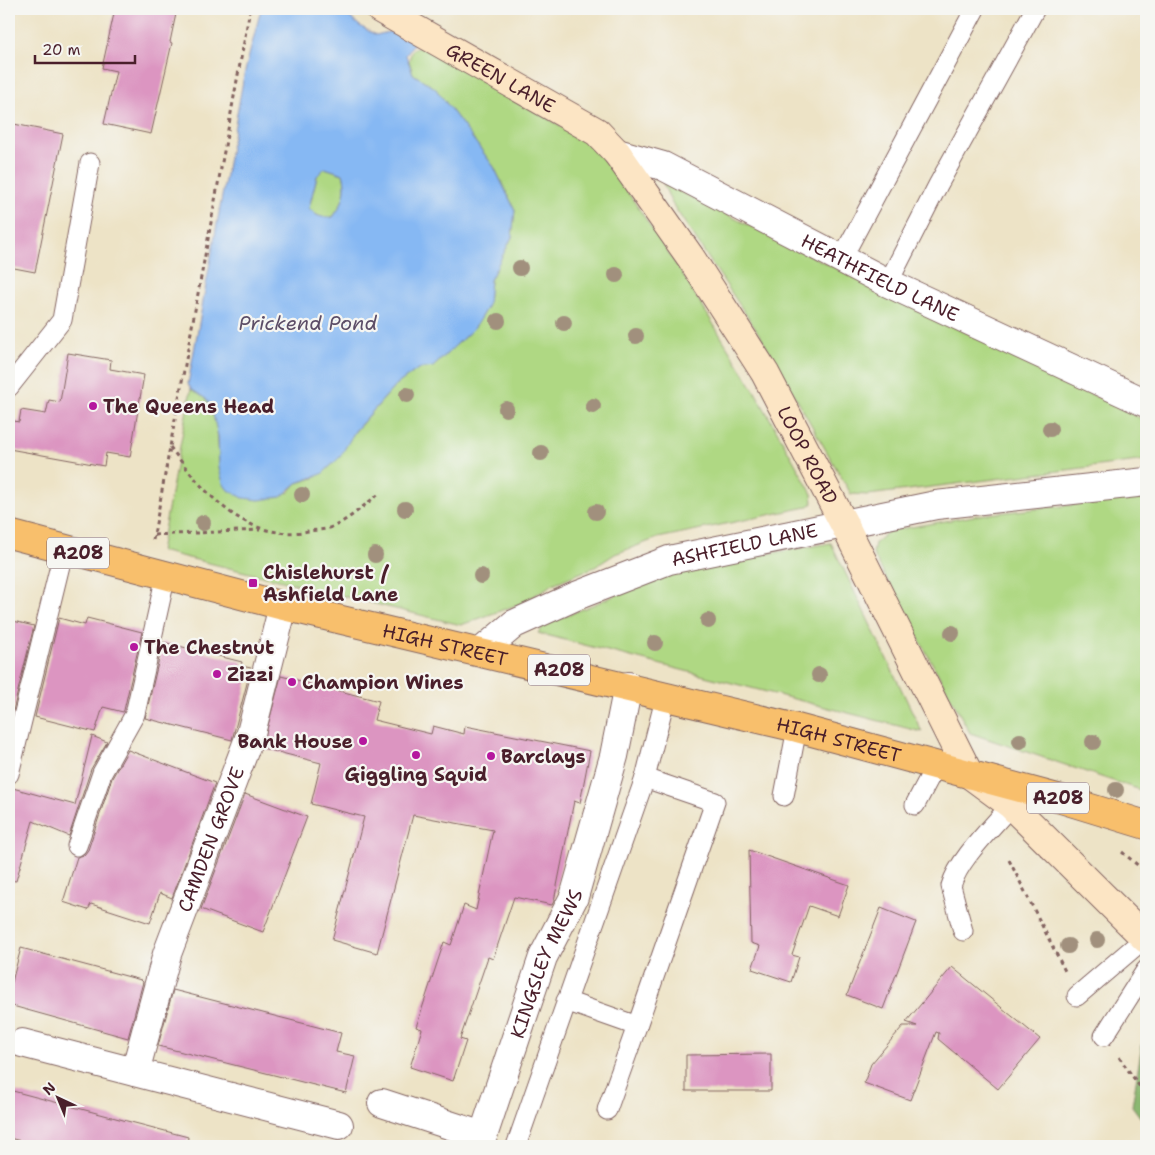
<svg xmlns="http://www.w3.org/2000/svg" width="1155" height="1155" viewBox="0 0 1155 1155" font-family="'Shantell Sans',sans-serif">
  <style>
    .green { fill: #afd883; stroke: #7c7c57 }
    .forest { fill: #8bb871; stroke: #6a6c4e }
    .water { fill: #86b8f3; stroke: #686c8f; fill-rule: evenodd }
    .building { fill: #dc95c1 }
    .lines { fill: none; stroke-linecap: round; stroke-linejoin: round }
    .service-casing { stroke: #836461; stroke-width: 21 }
    .minor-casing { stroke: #836461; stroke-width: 30 }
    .tertiary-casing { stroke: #836461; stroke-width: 30 }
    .secondary-casing { stroke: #836461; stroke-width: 30 }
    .primary-casing { stroke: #836461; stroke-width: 30 }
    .path { stroke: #836461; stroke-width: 3; stroke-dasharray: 4 4; stroke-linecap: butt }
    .service { stroke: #fff; stroke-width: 19 }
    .minor { stroke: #fff; stroke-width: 28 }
    .tertiary { stroke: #fff; stroke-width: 28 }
    .secondary { stroke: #fce5c4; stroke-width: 28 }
    .primary { stroke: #f8bf6c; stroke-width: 28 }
    .tree { fill: #a1907d }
    .poi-dot { fill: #b5179e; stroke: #f6f6f2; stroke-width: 2 }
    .labels { text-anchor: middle; stroke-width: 4.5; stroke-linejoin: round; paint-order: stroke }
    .shield { fill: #f6f6f2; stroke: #7e6067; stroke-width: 1 }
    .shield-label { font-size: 18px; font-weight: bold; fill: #4a1f2b }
    .street-label { font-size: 19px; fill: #4a1f2b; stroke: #f6f6f2 }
    .poi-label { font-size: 19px; font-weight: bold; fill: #4a1f2b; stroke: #f6f6f2; text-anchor: start }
    .water-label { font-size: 20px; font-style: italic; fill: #5c4d67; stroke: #f6f6f2 }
  </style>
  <rect width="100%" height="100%" fill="#f6f6f2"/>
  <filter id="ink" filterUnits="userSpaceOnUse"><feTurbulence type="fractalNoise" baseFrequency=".02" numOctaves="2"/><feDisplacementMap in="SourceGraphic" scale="10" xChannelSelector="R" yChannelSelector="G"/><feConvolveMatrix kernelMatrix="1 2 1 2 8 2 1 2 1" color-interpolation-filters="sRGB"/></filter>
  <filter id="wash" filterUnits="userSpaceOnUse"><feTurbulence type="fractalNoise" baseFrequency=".0096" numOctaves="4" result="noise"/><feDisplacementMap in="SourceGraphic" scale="20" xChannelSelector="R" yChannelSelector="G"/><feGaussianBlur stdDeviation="1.12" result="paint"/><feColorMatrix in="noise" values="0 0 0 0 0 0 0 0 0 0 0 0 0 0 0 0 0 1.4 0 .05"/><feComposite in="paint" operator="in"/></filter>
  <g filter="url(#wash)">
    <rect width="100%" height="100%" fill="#ede3c6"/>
    <g class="green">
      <path d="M422,46L580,137L603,159L615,173L683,275L754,390L812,494L813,503L807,507L658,538L615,554L595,567L555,583L522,603L461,625L160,551L191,389C196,393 204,396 208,401C219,415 218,450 219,468L288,493L297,483L314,478L396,385L418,369L433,367L475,327L488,305L490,280L512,237L515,210L494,167L435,88L413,74L409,61L412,50Z"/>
      <path d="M325,168L343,174C348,191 343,203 333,217C321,218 317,217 309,208L317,176Z"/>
      <path d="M663,183L1146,421V460L868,495L851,494L761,337L671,202Z"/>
      <path d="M1146,497V792L970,733L873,554L875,543L889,531L979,515Z"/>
      <path d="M831,543L922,732L538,633L544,625L679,569Z"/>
    </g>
    <path class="forest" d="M1146,1020V1125L1132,1106Z"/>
    <path class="water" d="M261,9H340L360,26L376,35L393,31L415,41L406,55L413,74L435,88L494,167L515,210L512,237L490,280L488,305L475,327L433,367L418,369L396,385L355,431L340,457L322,474L297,483L281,497L259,500L243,498L227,489L223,483L219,468L218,436L211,406L206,399L191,389L188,384L244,75ZM325,168L343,174C348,191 343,203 333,217C321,218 317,217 309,208L317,176Z"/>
    <g id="blocks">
      <g class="building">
        <path d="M115,9H177L170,42L172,43L151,134L104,124L116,71L102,68Z"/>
        <path d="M14,124L63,134L35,272L9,267V152Z"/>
        <path d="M68,353L111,360L110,369L144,375L130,457L106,453L104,466L9,449V420L19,422L21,410L46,414L49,400L60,402Z"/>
        <path d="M59,618L85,625L87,618L142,632L124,710L123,712L103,707L95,732L35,717Z"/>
        <path d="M9,620L34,626L13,711L9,710Z"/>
        <path d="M163,642L242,662L241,666L251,668L232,740L145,718Z"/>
        <path d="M281,676L379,701L374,720L431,734L433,726L464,734L465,726L590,751L580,803L574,801L554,901L552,905L514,897L493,959L488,957L460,1039L466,1041L453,1081L410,1067L422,1029L416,1027L444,942L451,945L464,905L476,910L493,830L413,815L377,953L332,940L364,817L311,804L321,763L262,748Z"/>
        <path d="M92,736L107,742L91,769L69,836L33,821L16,881L9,880V787L75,805Z"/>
        <path d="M128,750L215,783L172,898L160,893L150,923L91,904L88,910L63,902L77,857L84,855L88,850L112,778Z"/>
        <path d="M245,794L307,817L263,932L201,909Z"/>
        <path d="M749,850L849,885L838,916L809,906L792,955L799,957L791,982L752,969L760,946L751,943Z"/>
        <path d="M881,908L916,922L883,1009L847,995Z"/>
        <path d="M21,948L141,980L143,982L128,1038L9,1005V993Z"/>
        <path d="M952,967L1040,1039L998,1089L938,1039L939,1033L936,1032L910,1100L864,1083L871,1064L903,1026H917L906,1022Z"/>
        <path d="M173,990L341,1033L336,1052L355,1056L346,1093L158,1046Z"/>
        <path d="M771,1054V1091H686V1055Z"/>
        <path d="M9,1090L188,1137L187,1146H41L9,1138Z"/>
      </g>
    </g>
  </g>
  <g filter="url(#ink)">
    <use href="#blocks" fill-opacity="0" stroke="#836461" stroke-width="1"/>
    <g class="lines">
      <g class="service-casing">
        <g id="service">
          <path d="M842,258L975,9"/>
          <path d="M888,283L938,185L1035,9"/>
          <path d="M9,387L62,320L90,163"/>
          <path d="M9,774L64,549"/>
          <path d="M784,796L797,728"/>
          <path d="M915,805L936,765"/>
          <path d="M77,846L102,773L135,714L166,575"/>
          <path d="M963,931L951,886C959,858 993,827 1011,805"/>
          <path d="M1077,996L1145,938"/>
          <path d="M566,1001L637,1026L715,802L645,778"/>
          <path d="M1104,1036L1146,970"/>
          <path d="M607,1110L637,1026"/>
          <path d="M516,1146L645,778L666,695"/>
        </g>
      </g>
      <g class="minor-casing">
        <g id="minor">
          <path d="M22,1043L339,1125"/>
          <path id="s1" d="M135,1072L167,954L251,733L283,606"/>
          <path id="s2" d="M382,1103L483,1136L543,957L574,897L614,756L628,686"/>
        </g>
      </g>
      <g class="tertiary-casing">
        <g id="tertiary">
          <path id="s3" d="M617,153L663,166L888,283L1146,403"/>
          <path id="s4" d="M481,652L514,624L576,596L669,560L936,505L1146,482"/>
        </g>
      </g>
      <g class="secondary-casing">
        <g id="secondary">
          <path id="s5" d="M380,9L597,132L617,153L691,258L765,373L844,524L969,774L1011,805L1146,939"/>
        </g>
      </g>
      <g class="primary-casing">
        <g id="primary">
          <path id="s6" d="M9,534L283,606L797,728L1061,799L1146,825"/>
        </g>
      </g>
      <g class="path">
        <path d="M170,447C205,493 244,543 309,531C316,530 325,530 332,527C349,520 364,505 379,494"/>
        <path d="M154,535L260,530"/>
        <path d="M153,540L250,9"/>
        <path d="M1122,852L1146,872"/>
        <path d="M1009,860L1065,971"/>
        <path d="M1119,1057L1140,1087"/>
      </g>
      <use href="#service" class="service"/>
      <use href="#minor" class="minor"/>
      <use href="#tertiary" class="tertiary"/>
      <use href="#secondary" class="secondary"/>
      <use href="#primary" class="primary"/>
    </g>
    <g class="tree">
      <circle cx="520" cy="268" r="8"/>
      <circle cx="616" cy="275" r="8"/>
      <circle cx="498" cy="321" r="8"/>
      <circle cx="564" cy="323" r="8"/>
      <circle cx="636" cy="336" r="8"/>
      <circle cx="407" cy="395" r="8"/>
      <circle cx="593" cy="406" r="8"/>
      <circle cx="506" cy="409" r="8"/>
      <circle cx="1050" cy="429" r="8"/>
      <circle cx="541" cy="453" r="8"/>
      <circle cx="302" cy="495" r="8"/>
      <circle cx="405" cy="509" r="8"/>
      <circle cx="596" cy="512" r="8"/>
      <circle cx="203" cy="523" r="8"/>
      <circle cx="375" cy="555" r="8"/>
      <circle cx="481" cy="576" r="8"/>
      <circle cx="708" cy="621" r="8"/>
      <circle cx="952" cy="633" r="8"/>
      <circle cx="655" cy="643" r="8"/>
      <circle cx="819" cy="675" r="8"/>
      <circle cx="1020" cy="741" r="8"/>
      <circle cx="1093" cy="742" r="8"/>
      <circle cx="1116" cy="790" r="8"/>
      <circle cx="1097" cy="940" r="8"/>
      <circle cx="1068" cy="946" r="8"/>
    </g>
  </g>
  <g class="poi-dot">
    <circle cx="93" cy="406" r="5"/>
    <rect x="248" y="578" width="10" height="10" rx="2.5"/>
    <circle cx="134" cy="647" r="5"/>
    <circle cx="217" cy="674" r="5"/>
    <circle cx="292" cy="682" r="5"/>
    <circle cx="363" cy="741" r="5"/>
    <circle cx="416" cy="755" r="5"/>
    <circle cx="491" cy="756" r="5"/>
  </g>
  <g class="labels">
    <g class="shield">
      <rect x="47" y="537.5" width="62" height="31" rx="4"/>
      <rect x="528" y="654.5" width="62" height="31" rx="4"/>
      <rect x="1027" y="782.5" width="62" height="31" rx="4"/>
    </g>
    <g class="shield-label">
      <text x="78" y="559">A208</text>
      <text x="559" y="676">A208</text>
      <text x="1058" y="804">A208</text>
    </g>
    <g class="street-label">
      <text dy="7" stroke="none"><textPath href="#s5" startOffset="139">GREEN LANE</textPath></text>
      <text dy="7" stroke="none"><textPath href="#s3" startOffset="292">HEATHFIELD LANE</textPath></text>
      <text dy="7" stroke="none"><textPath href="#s5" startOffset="636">LOOP ROAD</textPath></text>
      <text dy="7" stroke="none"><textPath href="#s4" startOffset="288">ASHFIELD LANE</textPath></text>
      <text dy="7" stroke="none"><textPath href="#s6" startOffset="450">HIGH STREET</textPath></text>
      <text dy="7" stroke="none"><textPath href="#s6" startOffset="855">HIGH STREET</textPath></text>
      <text dy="7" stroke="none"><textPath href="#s1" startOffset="245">CAMDEN GROVE</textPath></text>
      <text dy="7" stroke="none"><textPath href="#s2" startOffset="290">KINGSLEY MEWS</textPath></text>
    </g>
    <g class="poi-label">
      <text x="103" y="413">The Queens Head</text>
      <text x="263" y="579">Chislehurst /<tspan x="263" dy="22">Ashfield Lane</tspan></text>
      <text x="144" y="654">The Chestnut</text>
      <text x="227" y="681">Zizzi</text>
      <text x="302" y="689">Champion Wines</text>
      <text x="353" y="748" text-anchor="end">Bank House</text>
      <text x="501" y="763">Barclays</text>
      <text x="416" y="781" text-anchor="middle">Giggling Squid</text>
    </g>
    <g class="water-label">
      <text x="308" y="330">Prickend Pond</text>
    </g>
  </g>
  <rect width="1155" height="1155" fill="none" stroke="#f6f6f2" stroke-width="30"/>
  <g transform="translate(58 1098) rotate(316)" stroke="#f6f6f2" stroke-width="4" paint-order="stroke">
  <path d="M0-4L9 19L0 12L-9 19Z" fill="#4a1f2b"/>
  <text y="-8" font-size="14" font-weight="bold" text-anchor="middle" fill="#4a1f2b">N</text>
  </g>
  <path d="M35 55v8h100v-8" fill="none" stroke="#4a1f2b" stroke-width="2.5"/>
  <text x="42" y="55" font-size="15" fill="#4a1f2b" stroke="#f6f6f2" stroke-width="4" paint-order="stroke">20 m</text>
</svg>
